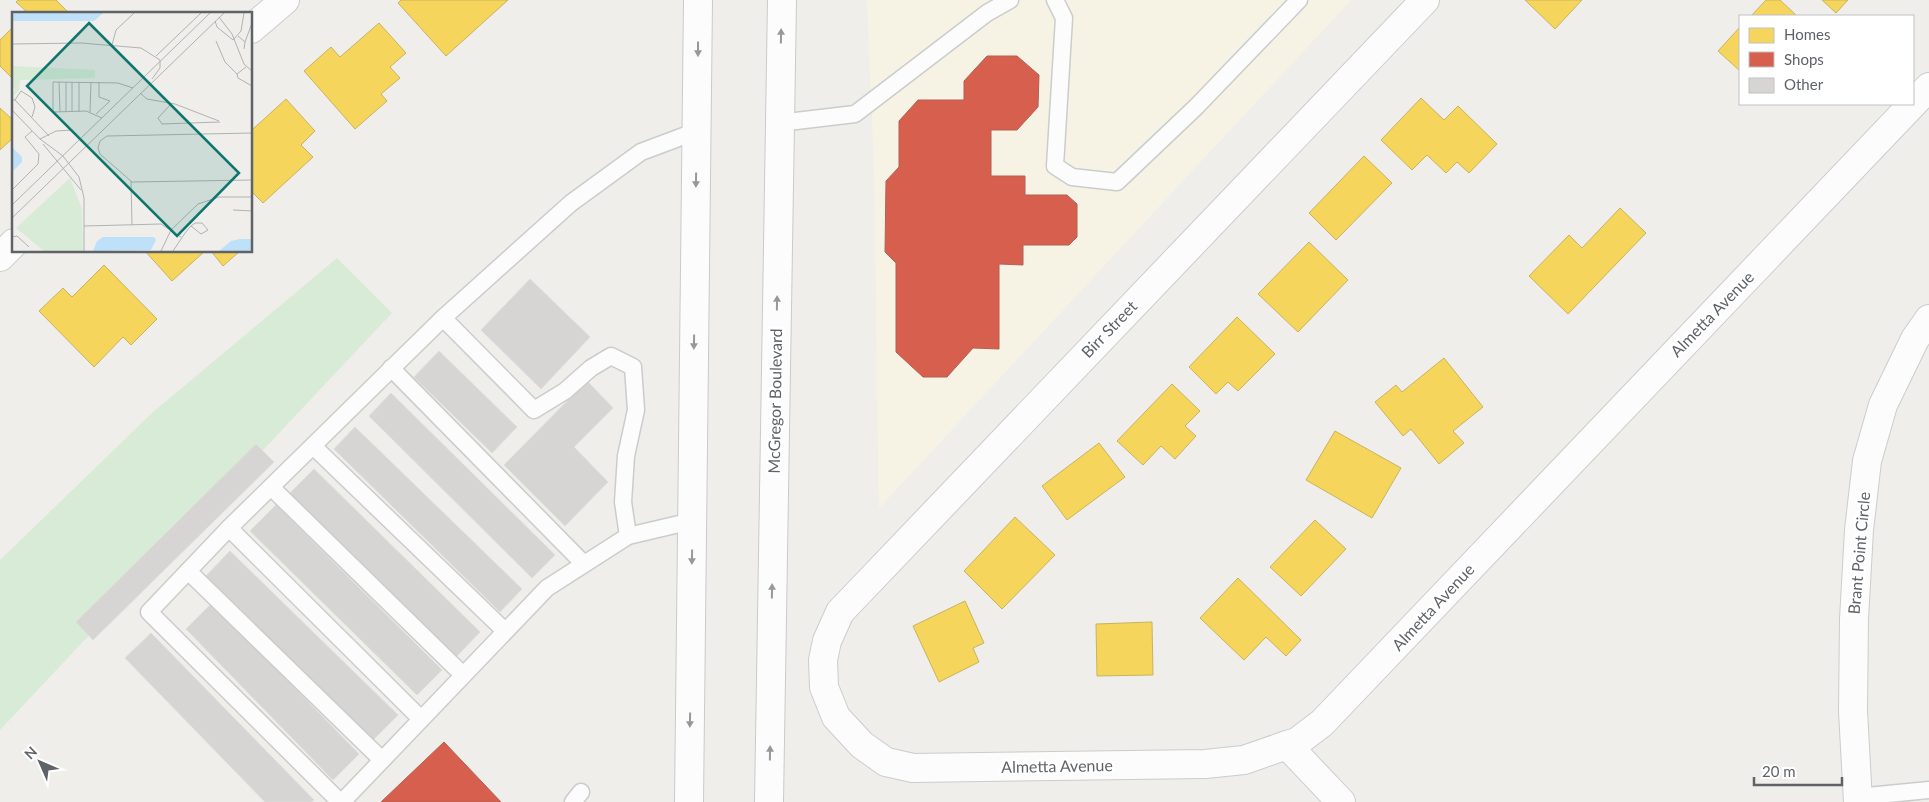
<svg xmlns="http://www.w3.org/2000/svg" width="1929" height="802" viewBox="0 0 1929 802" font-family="Lato,sans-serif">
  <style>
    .commercial { fill: #f7f3e4 }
    .green { fill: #d8ebd6 }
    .homes { fill: #f6d55c; stroke: #c9b360 }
    .shops { fill: #d6604d; stroke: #b26155 }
    .building { fill: #d6d5d3; stroke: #deddd9 }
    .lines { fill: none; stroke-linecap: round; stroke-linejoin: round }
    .lane-casing { stroke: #cbcccc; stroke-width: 19 }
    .street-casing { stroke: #cbcccc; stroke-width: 30 }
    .secondary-casing { stroke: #cacacb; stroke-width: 30 }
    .lane { stroke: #fdfcfc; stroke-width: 16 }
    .street { stroke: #fdfcfc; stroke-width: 28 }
    .secondary { stroke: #fdfcfc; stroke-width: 28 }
    .oneway { fill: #96999c }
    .labels { text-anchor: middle; stroke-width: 5; stroke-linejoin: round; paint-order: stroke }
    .street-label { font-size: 16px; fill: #5f6368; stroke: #fff }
    .inset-road { fill: none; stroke: #b1b2b2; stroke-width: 1 }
    .view { fill: #0f766e; fill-opacity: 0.15; stroke: #0f766e; stroke-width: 2.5 }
    .inset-edge { fill: none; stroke: #5f6368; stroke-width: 2.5 }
  </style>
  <rect width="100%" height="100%" fill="#efeeea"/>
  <path class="commercial" d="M867,0H1351L879,508L874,167Z"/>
  <path class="green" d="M337,258L392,313L0,730V560L152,413Z"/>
  <g class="homes">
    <path d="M18,0H56L70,14H25L27,12L16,2Z"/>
    <path d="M401,0H508L446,56L398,3Z"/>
    <path d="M1525,0H1582L1555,29Z"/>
    <path d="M1766,0H1780L1797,16H1751Z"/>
    <path d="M1822,0H1848L1836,13Z"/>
    <path d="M379,23L406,53L390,67L400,78L381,94L387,101L355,129L304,71L331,47L340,57Z"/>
    <path d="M14,26V80L0,66V40Z"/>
    <path d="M1740,27V71L1718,51Z"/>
    <path d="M1421,98L1444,120L1458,106L1497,144L1469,173L1457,162L1446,173L1427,155L1412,170L1381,140Z"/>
    <path d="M286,99L315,131L301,145L313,157L263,203L251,191V127L253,129Z"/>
    <path d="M0,108L14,121V137L0,150Z"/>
    <path d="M1364,156L1392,183L1336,240L1309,213Z"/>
    <path d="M1620,208L1646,233L1568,314L1529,276L1569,235L1582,248Z"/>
    <path d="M1309,242L1348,280L1298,332L1258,294Z"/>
    <path d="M145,251H205L172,281Z"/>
    <path d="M211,251H240L223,266Z"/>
    <path d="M104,265L157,319L131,345L123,337L94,367L39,311L63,288L72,297Z"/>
    <path d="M1237,317L1275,354L1238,391L1228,382L1216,394L1189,367Z"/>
    <path d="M1444,358L1483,407L1453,431L1464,443L1439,464L1411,429L1403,436L1375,402L1396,385L1402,392Z"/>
    <path d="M1172,384L1200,411L1185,426L1196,436L1175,459L1161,446L1143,465L1117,441Z"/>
    <path d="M1335,431L1401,468L1372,518L1306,480Z"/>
    <path d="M1099,443L1125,477L1067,520L1042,486Z"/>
    <path d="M1015,517L1055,555L1002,609L964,571Z"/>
    <path d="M1315,520L1346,549L1301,596L1270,567Z"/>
    <path d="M1238,578L1301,640L1286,656L1266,637L1244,660L1200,618Z"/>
    <path d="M965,601L984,643L973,648L979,662L939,682L913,626Z"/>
    <path d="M1152,622L1153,675L1097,676L1096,624Z"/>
  </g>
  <g class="shops">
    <path d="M987,56H1017L1039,75L1038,107L1017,130H991V176H1025V195H1067L1077,204V237L1069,245H1023V265L999,264V349L973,348L947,377H923L896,352V263L885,252L886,181L899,167V121L918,100H964V81Z"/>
    <path d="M444,742L501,802H381Z"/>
  </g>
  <g class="building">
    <path d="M530,279L590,337L541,389L481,330Z"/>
    <path d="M439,351L517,427L492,453L414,377Z"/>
    <path d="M587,381L613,408L574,447L608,482L565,526L504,465Z"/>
    <path d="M391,393L555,555L532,578L369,416Z"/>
    <path d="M355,427L522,589L500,612L334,449Z"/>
    <path d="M256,444L274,462L93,640L76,622Z"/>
    <path d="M314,469L480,632L455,658L288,495Z"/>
    <path d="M276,505L442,670L417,695L250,531Z"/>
    <path d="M230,551L398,715L372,741L205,577Z"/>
    <path d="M212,603L359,754L333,780L186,629Z"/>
    <path d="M151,633L314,800L311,802H265L125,658Z"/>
  </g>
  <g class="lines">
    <g class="lane-casing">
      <g id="lane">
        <path d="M1055,0L1064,18L1055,166L1072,177L1117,182L1196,107L1299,0"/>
        <path d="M779,123L855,114L987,13L1010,0"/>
        <path d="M443,318L534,410L565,391L591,368L611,356L633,367L636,410L626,456L623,502L628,536"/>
        <path d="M391,368L584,564"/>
        <path d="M313,446L505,631"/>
        <path d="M271,487L463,675"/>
        <path d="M229,528L421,719"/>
        <path d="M188,571L382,760"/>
        <path d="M1857,797L1929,790"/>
        <path d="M340,802L149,612L229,528L443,318L571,203L641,152L697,131"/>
        <path d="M342,802L547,588L628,536L692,521"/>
        <path d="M573,802L581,792"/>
      </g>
    </g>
    <g class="street-casing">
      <g id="street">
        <path d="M1425,0L840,612L827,641L823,660L824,687L836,717L862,745L886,762L913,768L1205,764L1244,760L1287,745L1297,742L1322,723L1929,87"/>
        <path d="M251,29L285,0"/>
        <path d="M0,257L14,243"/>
        <path d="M1287,745L1341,802"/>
        <path d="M1858,802L1853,711L1854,619L1859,530L1867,461L1883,405L1915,339L1929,319"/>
      </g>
    </g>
    <g class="secondary-casing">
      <g id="secondary">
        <path d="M689,802L698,0"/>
        <path d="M769,802L782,0"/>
      </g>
    </g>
    <use href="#lane" class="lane"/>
    <use href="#street" class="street"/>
    <use href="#secondary" class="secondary"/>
  </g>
  <defs><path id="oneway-solid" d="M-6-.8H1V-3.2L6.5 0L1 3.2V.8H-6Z" transform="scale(1.25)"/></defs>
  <g class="oneway">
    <use href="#oneway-solid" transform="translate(781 36) rotate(-89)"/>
    <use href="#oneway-solid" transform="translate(698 49) rotate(90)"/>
    <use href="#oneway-solid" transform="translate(696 180) rotate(91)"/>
    <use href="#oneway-solid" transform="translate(777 303) rotate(-89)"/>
    <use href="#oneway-solid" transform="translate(694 342) rotate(91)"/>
    <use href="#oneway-solid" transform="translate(692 557) rotate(91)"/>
    <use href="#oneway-solid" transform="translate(772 591) rotate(-89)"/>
    <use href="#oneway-solid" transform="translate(690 720) rotate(91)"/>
    <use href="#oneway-solid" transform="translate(770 753) rotate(-89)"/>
  </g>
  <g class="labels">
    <g class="street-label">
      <text transform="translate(1712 314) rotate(-46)" y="6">Almetta Avenue</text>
      <text transform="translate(1109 329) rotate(-46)" y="6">Birr Street</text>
      <text transform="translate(775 401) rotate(-89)" y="6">McGregor Boulevard</text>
      <text transform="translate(1859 553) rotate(-85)" y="6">Brant Point Circle</text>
      <text transform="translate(1433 607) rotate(-47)" y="6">Almetta Avenue</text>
      <text transform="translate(1057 766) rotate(-1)" y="6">Almetta Avenue</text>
    </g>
  </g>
  <g transform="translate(12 12)">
    <rect width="240" height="240" fill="#efeeea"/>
    <path d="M0,54L83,58V66L8,68L7,79L0,84L3,78L0,73ZM58,166L70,197L71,239H32L4,216Z" fill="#d8ebd6"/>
    <path d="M0,1H91L82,9H0ZM0,135L10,145V150L0,160ZM91,225H142L144,228L139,238L81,239L85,229ZM228,227H240V239H207L219,229Z" fill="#bfe0f9"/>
    <path class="inset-road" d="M207,5L220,22L232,52L240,59M203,9L205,15L221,28M226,24L233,30L232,37M221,28L229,19L232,1M204,29L213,50L225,62M233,30L240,11M0,32L69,31L129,36L148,48M100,33L104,18L122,1M144,44L189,1M234,55L225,62L226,66L240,74M140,67L148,56V48M47,70L48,100M54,70V100M60,70V100M67,70V100M128,81L135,87L163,92L207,109M0,88H3L37,124M3,88L9,79L20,86L23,95L20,105M160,91L146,106L150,112L208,110M0,98L28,127L51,144L67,165L72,186V239M78,100L79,70M84,102L98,89L87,85V70M90,106L74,99L41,100V70L106,71L121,76M240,121L95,124L88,129L86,136L88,142L120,170L240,168M28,127L44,119L61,118M31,132L69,178M119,169L120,213M0,178L26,152L27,142L13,125L20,119M0,193L198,1M221,198L240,199M0,206L212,1M72,214L149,212L169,225M0,225L5,224L17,235M149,239L159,218L186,192L207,185H240M161,239L173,221L178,215L179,214L183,211H190L196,218L189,222L179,214"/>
    <path class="view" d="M77,11L227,161L165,224L15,74Z"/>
    <rect width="240" height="240" class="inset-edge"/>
  </g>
  <rect x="1739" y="15" width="175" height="90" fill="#ffffff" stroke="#bfc1c3"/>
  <rect x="1749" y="28" width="25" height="15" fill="#f6d55c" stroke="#bfc1c3"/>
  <text x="1784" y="40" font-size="15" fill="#5f6368">Homes</text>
  <rect x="1749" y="52" width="25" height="15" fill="#d6604d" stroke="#bfc1c3"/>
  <text x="1784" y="65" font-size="15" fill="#5f6368">Shops</text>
  <rect x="1749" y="78" width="25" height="15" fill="#d6d5d3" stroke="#bfc1c3"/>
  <text x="1784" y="90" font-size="15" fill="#5f6368">Other</text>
  <g transform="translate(40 762) rotate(315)" stroke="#ffffff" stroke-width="4" paint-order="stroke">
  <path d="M0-4L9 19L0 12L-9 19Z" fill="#5f6368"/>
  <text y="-8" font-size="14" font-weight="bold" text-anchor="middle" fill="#5f6368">N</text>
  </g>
  <path d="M1754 777v8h88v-8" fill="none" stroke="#5f6368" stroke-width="2.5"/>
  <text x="1762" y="777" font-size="15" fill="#5f6368" stroke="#ffffff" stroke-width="4" paint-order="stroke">20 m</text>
</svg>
